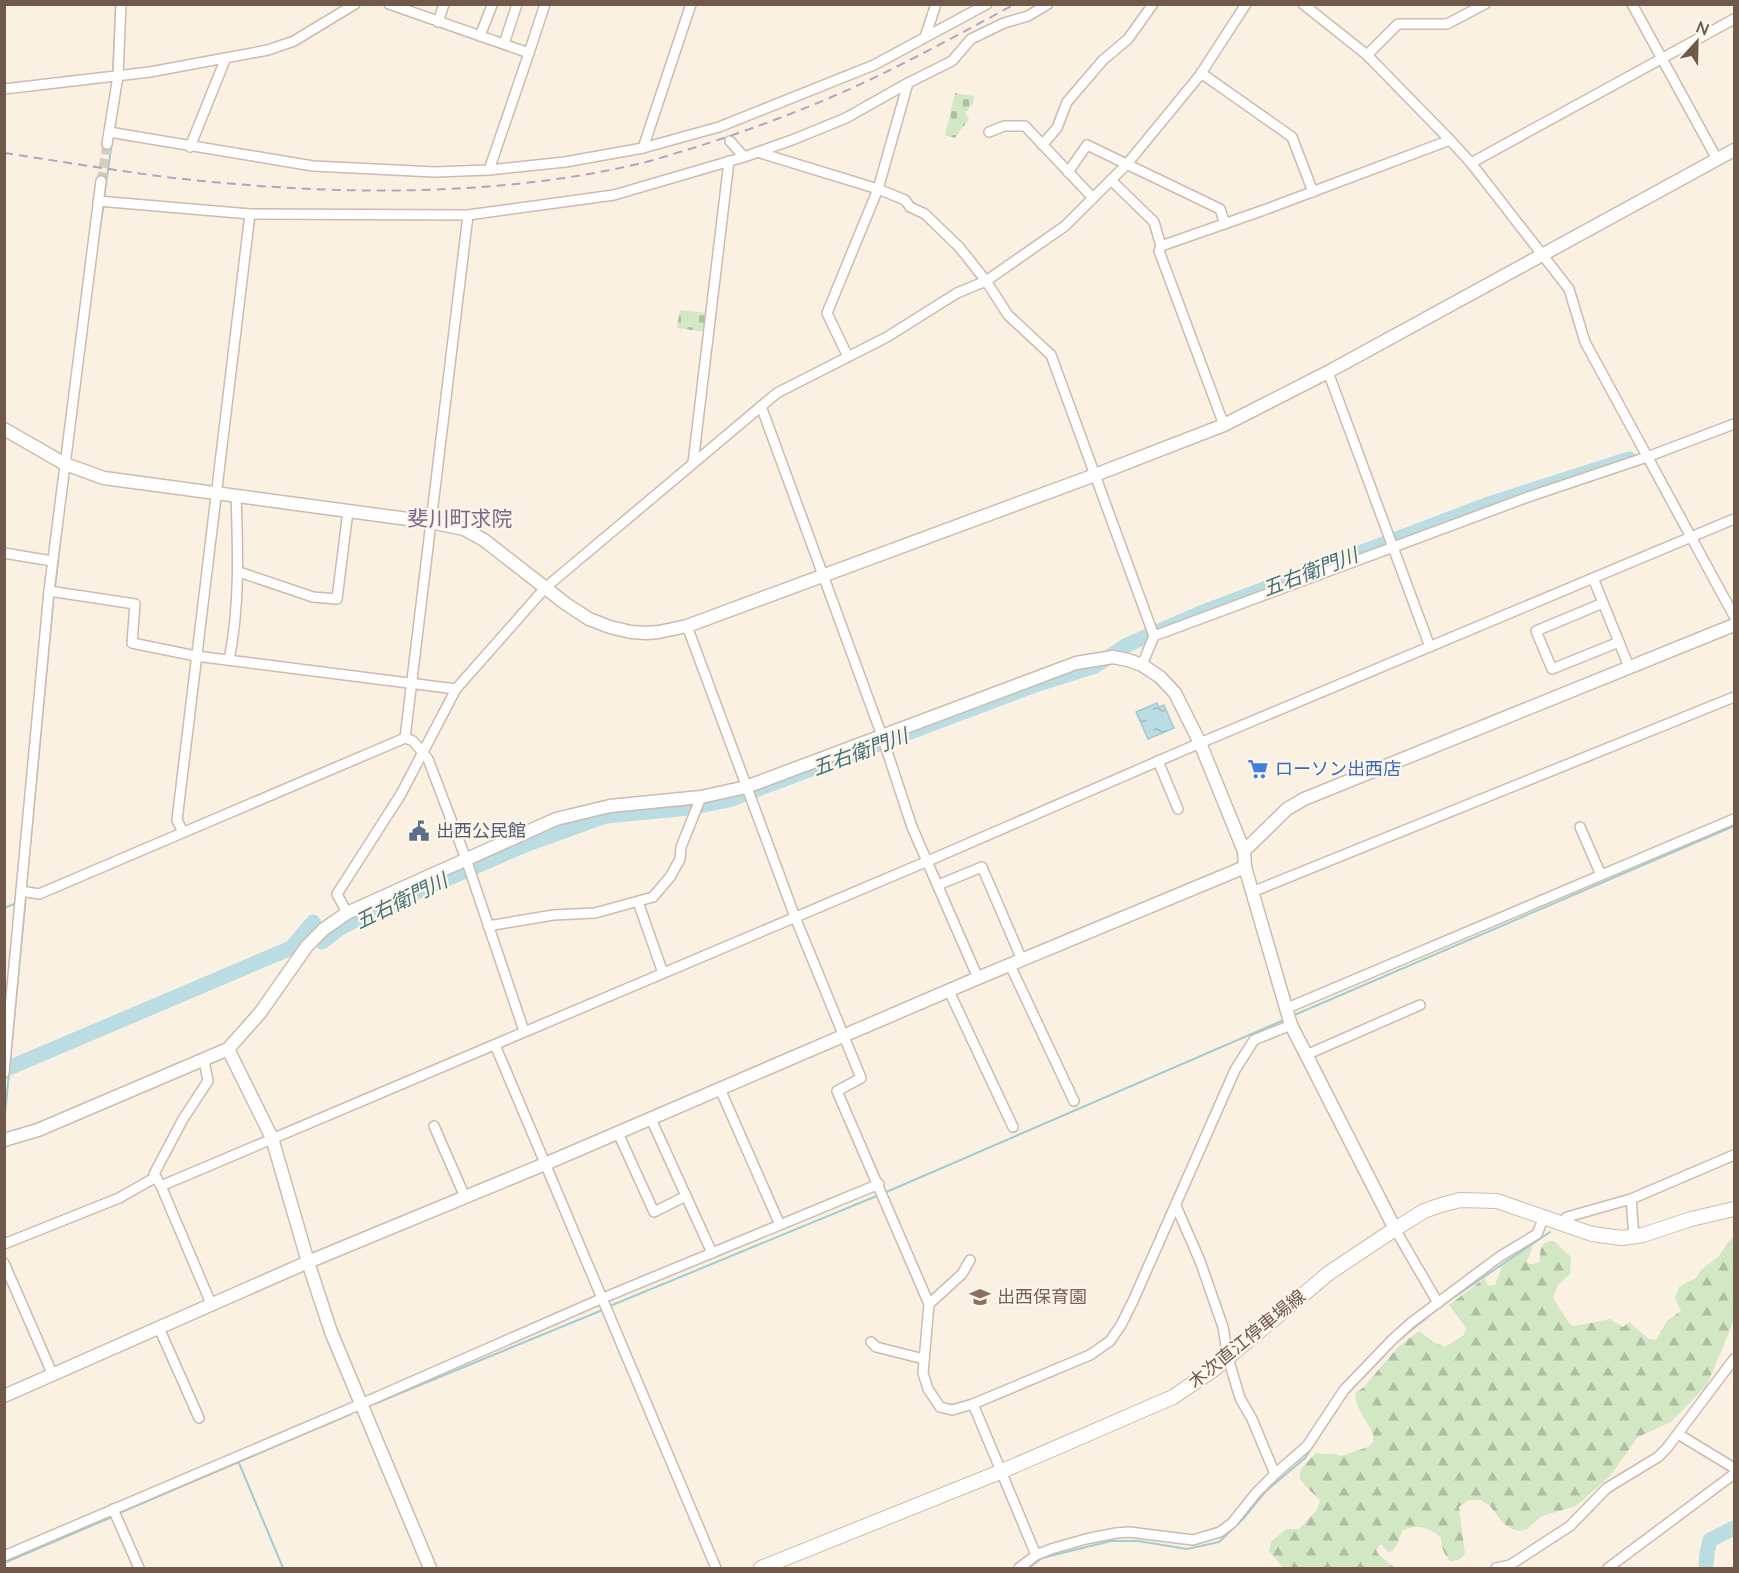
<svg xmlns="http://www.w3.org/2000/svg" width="1739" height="1573" viewBox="0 0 1739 1573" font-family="Lato,'Noto Sans JP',sans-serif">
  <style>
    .forest { fill: url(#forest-firs) }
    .cemetery { fill: url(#cemetery-stones) }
    .water { fill: url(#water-ripples); stroke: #a0ccd3; stroke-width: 1.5 }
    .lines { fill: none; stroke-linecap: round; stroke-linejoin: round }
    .stream { stroke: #a0ccd3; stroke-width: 2 }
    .river { stroke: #b9dde2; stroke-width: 15 }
    .minor-tunnel { stroke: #d8cbbd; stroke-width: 9; stroke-dasharray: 9 4.5; stroke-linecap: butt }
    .minor-casing { stroke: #cdbbad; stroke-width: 12 }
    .tertiary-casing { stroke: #cdbbad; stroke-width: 15 }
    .secondary-casing { stroke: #cfbbab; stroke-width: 16 }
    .minor { stroke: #fff; stroke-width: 9 }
    .tertiary { stroke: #fff; stroke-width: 12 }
    .secondary { stroke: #fff; stroke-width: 14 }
    .rail { stroke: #b4a3c2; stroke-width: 2; stroke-dasharray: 9 6; stroke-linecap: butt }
    .labels { text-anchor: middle; stroke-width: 4.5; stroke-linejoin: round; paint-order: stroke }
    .shop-label { font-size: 18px; fill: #366cbe; stroke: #fef5e9; text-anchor: start }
    .service-label { font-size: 18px; fill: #4e5e75; stroke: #fef5e9; text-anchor: start }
    .education-label { font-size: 18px; fill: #785e54; stroke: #fef5e9; text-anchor: start }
    .street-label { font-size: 18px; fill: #70584b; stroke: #fef5e9 }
    .water-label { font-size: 20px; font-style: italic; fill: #43737c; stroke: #fef5e9 }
    .quarter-label { font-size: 21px; fill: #7e638d; stroke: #fef5e9 }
  </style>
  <defs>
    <pattern id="forest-firs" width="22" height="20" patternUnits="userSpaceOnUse" patternTransform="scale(1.5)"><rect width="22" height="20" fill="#d2e7c3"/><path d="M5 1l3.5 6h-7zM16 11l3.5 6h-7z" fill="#afbea0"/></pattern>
    <pattern id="cemetery-stones" width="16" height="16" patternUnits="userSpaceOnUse" patternTransform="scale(1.5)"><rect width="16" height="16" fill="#d2e7c3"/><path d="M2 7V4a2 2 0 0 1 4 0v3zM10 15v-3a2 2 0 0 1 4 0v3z" fill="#afbea0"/></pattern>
    <pattern id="water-ripples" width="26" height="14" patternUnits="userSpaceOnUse" patternTransform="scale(1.5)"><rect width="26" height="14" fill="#b9dde2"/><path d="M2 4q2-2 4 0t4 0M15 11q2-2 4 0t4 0" fill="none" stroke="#9bb6b9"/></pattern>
  </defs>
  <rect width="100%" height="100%" fill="#faf1e3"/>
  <path class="forest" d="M1734,1237V1320L1707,1385L1671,1422L1638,1437L1610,1476L1576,1506L1542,1516L1527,1529L1520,1531L1512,1529L1503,1523L1490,1506L1481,1500H1468L1459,1507L1465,1554C1461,1560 1457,1561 1450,1561C1444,1555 1441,1546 1441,1538C1430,1527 1417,1524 1403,1530C1398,1538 1398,1552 1388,1552L1381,1544L1376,1549L1378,1554L1395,1568H1283L1269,1551L1271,1542L1286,1529H1299L1317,1510L1320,1500C1298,1478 1290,1478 1316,1453C1326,1455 1332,1452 1341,1456L1368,1447L1373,1442V1434L1357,1405L1355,1393L1364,1387L1397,1348L1419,1331L1435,1343L1445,1347L1464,1335L1466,1328L1449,1305L1485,1278L1488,1286L1495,1285L1502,1266L1533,1245L1527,1261L1529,1264H1534L1540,1261C1540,1250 1540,1241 1554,1241L1571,1257L1570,1274L1558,1285L1553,1298L1569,1323L1574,1326L1610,1319L1623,1327L1629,1322L1649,1339L1656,1340L1667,1321L1681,1311L1675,1298L1679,1287L1696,1278L1701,1270L1719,1256L1728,1242Z"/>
  <g class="cemetery">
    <path d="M955,93L974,96L973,104L965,113L969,119L955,138L945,135Z"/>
    <path d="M680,310L707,313L706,332L677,328Z"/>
  </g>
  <path class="water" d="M1157,703L1159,707L1164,705L1174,728L1148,739L1136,712Z"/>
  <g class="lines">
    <g class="stream">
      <path d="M113,73L116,4"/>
      <path d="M104,198L113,135"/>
      <path d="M97,245L104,203"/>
      <path d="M55,588L62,525"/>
      <path d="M26,889L54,593"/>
      <path d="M4,908L17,903"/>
      <path d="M1292,1016L1734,826"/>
      <path d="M4,1125L26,895"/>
      <path d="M1727,1163L1734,1160"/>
      <path d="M884,1193L1284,1020"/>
      <path d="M610,1306L879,1195"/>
      <path d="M1395,1343L1444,1304L1550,1232"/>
      <path d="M1346,1395L1385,1354"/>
      <path d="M369,1406L605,1309"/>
      <path d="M239,1463L283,1568"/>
      <path d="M117,1514L351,1414"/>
      <path d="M4,1563L112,1517"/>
      <path d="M1029,1568L1042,1558L1111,1541H1138L1187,1549L1219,1542L1243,1519L1265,1492L1305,1458L1338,1408"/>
    </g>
    <g class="river">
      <path d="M11,1067L291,948L313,922L322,942L340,928L375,910L525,845L606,816L689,808L729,800L1038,684L1095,666L1127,645L1198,614L1489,504L1629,459"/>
      <path d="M1706,1568L1707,1553L1710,1540L1734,1528"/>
    </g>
    <path class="minor-tunnel" d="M101,181L107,144"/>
    <g class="minor-casing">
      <g id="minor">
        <path d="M389,4L529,53L489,170"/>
        <path d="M1303,4L1367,55L1450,140L1471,163L1569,289L1585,342L1734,616"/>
        <path d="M1632,4L1717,159"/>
        <path d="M438,22L444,4"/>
        <path d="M480,36L492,5"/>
        <path d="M925,37L936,4"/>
        <path d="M504,44L517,4"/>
        <path d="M529,53L545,4"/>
        <path d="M1367,55L1398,24H1447L1485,4"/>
        <path d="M1201,73L1292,137L1313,192"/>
        <path d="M4,89L150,72L268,50L294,41L355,4"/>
        <path d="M109,132L313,166L435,172L489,170L565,162L643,148L719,127L874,65L987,4"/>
        <path d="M989,132L1004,126H1025L1093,198"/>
        <path d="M730,141L744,157"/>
        <path d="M107,144L118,76L121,4"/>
        <path d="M1042,145L1057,128L1067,102L1103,60L1128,39L1153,4"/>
        <path d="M190,147L225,60"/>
        <path d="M643,148L691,4"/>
        <path d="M757,152L878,189L905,200L910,207L925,214L960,248L986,281L1008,315L1051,355L1154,636"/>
        <path d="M1471,163L1734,19"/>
        <path d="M1068,172L1087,145L1220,209L1225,224"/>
        <path d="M1111,180L1154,222L1161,246L1264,210L1450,140"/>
        <path d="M98,201L250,214L468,215L614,195L744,157L792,140L846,118L908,83L952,61L971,39L1004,23L1028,16L1048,4"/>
        <path d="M1161,246L1159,251L1224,425"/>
        <path d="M848,357L827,313L878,189L908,83"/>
        <path d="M1328,372L1430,647"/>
        <path d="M761,406L882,736L912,827L978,978"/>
        <path d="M693,463L729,161"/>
        <path d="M4,553L52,561"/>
        <path d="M239,572L313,597L337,599L348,511"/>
        <path d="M1593,578L1629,667"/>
        <path d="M49,591L135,604L132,643L196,656L456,689"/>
        <path d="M1603,603L1536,631L1552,669L1619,642"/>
        <path d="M687,626L795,917L861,1078L837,1091L929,1304L923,1373L928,1389L940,1407L952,1410L973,1404L1090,1355L1110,1341L1121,1325L1133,1301L1235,1070L1254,1040L1291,1025"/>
        <path d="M229,660C240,605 238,551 236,495"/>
        <path d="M1142,665L1154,636L1528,497L1647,457L1734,424"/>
        <path d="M405,738L413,741L428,759L466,859L524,1031"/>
        <path d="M1158,761L1178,809"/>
        <path d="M1580,827L1601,875"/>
        <path d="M183,832L177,820L250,214"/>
        <path d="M938,885L982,867L1022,960"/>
        <path d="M21,891L39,894L405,738L468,215"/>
        <path d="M1252,892L1734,697"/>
        <path d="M638,902L663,973"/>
        <path d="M347,913L337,894L401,794L456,689L545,588L777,393L887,337L957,293L986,281L1065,226L1127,164L1200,75L1246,4"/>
        <path d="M488,926L553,915L595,913L653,897L670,877L680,859L681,847L701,797"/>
        <path d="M1010,965L1074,1101"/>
        <path d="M949,991L1013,1127"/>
        <path d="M1285,1009L1734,819"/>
        <path d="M495,1045L716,1568"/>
        <path d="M1306,1055L1420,1005"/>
        <path d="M204,1060L208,1081L183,1119L154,1174L161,1186L212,1306"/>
        <path d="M4,1073L49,591L101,181"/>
        <path d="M720,1089L780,1225"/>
        <path d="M651,1119L712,1253"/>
        <path d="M434,1126L465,1197"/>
        <path d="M618,1133L654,1212L686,1196"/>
        <path d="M161,1186L928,861L1200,743L1734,519"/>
        <path d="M1631,1199L1634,1237"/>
        <path d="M1176,1206L1200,1261L1223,1327L1228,1358L1240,1398L1252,1419L1275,1474"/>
        <path d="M1561,1224L1567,1217L1631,1199L1734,1155"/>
        <path d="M1395,1229L1438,1303"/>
        <path d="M4,1244L119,1198L156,1177"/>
        <path d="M4,1263L52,1373"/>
        <path d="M929,1304L962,1274L970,1260"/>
        <path d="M159,1328L199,1418"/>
        <path d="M871,1342L876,1347L924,1359"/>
        <path d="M973,1404L1036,1555"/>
        <path d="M1678,1434L1734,1468"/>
        <path d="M113,1509L139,1568"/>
        <path d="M4,1556L361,1404L603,1298L879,1184"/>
        <path d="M1019,1568L1036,1555L1051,1549L1086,1539L1116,1533L1129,1532L1193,1540L1220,1532L1232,1523L1256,1493L1275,1474L1307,1446L1344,1390L1393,1339L1412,1322L1499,1257L1537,1234L1544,1217"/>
        <path d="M1496,1568L1510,1565L1570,1526L1607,1488L1658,1457L1667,1448L1734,1359"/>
        <path d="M1608,1568L1734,1474"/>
      </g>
    </g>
    <g class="tertiary-casing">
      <g id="tertiary">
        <path d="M4,429L65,464L104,478L430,522L464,529L484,540L566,604L589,619L610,627L631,632L646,633L659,632L687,626L1095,475L1224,425L1328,372L1734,150"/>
        <path d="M1244,851L1287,809L1304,799L1734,625"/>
        <path d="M228,1049L272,1138L308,1262L331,1332L430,1568"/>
        <path d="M4,1140L38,1130L228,1049L260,1013L307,946L324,929L347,913L556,819L610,806L701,797L746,787L1076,663L1113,657L1128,660L1142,665L1160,677L1175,693L1200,743L1244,851L1245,867L1291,1025L1395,1229"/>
        <path d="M4,1396L308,1262L545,1164L978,978L1245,867"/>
      </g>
    </g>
    <g class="secondary-casing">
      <path id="secondary" d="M761,1568L1000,1472L1173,1397L1213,1370L1329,1273L1395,1229L1424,1211L1441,1205L1460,1200L1497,1201L1592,1234L1622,1238L1643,1235L1691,1219L1734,1209"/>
    </g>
    <use href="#minor" class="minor"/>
    <use href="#tertiary" class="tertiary"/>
    <use href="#secondary" class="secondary"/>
    <path class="rail" d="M4,153C58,161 112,170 166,177C318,195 487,199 638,164C656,160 675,153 693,148C763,126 833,99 898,66C938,46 976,25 1015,4"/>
  </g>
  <defs>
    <g id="supermarket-bare" transform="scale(1.62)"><path d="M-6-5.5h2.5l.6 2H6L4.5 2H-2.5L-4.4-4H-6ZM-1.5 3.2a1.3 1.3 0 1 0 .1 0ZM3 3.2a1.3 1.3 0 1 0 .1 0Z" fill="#3f7fe0" stroke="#fef5e9" stroke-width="2.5" paint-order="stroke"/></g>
    <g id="civic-bare" transform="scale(1.62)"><path d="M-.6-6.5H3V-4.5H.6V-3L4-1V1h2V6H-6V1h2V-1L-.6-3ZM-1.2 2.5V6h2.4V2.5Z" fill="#5c6f8a" stroke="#fef5e9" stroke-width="2.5" paint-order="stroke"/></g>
    <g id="school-bare" transform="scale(1.62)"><path d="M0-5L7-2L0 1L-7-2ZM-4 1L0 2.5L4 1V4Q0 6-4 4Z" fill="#8d6e63" stroke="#fef5e9" stroke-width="2.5" paint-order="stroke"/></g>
  </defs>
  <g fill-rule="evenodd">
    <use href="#supermarket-bare" x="1258" y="769"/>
    <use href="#civic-bare" x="419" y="831"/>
    <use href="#school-bare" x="980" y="1297"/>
  </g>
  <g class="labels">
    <g class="shop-label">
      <text x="1275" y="775">ローソン出西店</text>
    </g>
    <g class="service-label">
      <text x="436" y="837">出西公民館</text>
    </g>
    <g class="education-label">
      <text x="997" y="1303">出西保育園</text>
    </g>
    <g class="street-label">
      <text transform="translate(1247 1339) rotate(-39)" y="6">木次直江停車場線</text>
    </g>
    <g class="water-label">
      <text transform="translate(1310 572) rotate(-21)" y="7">五右衛門川</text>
      <text transform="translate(860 752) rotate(-20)" y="7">五右衛門川</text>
      <text transform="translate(401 901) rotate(-26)" y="7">五右衛門川</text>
    </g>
    <g class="quarter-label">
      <text x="460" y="526">斐川町求院</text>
    </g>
  </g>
  <rect width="1739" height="1573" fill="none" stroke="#70584b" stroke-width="12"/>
  <g transform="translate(1697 42) rotate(22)" stroke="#fef5e9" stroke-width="4.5" paint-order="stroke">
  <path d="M0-4.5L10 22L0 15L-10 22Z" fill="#70584b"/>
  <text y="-9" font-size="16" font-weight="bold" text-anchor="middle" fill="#70584b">N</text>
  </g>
</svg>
